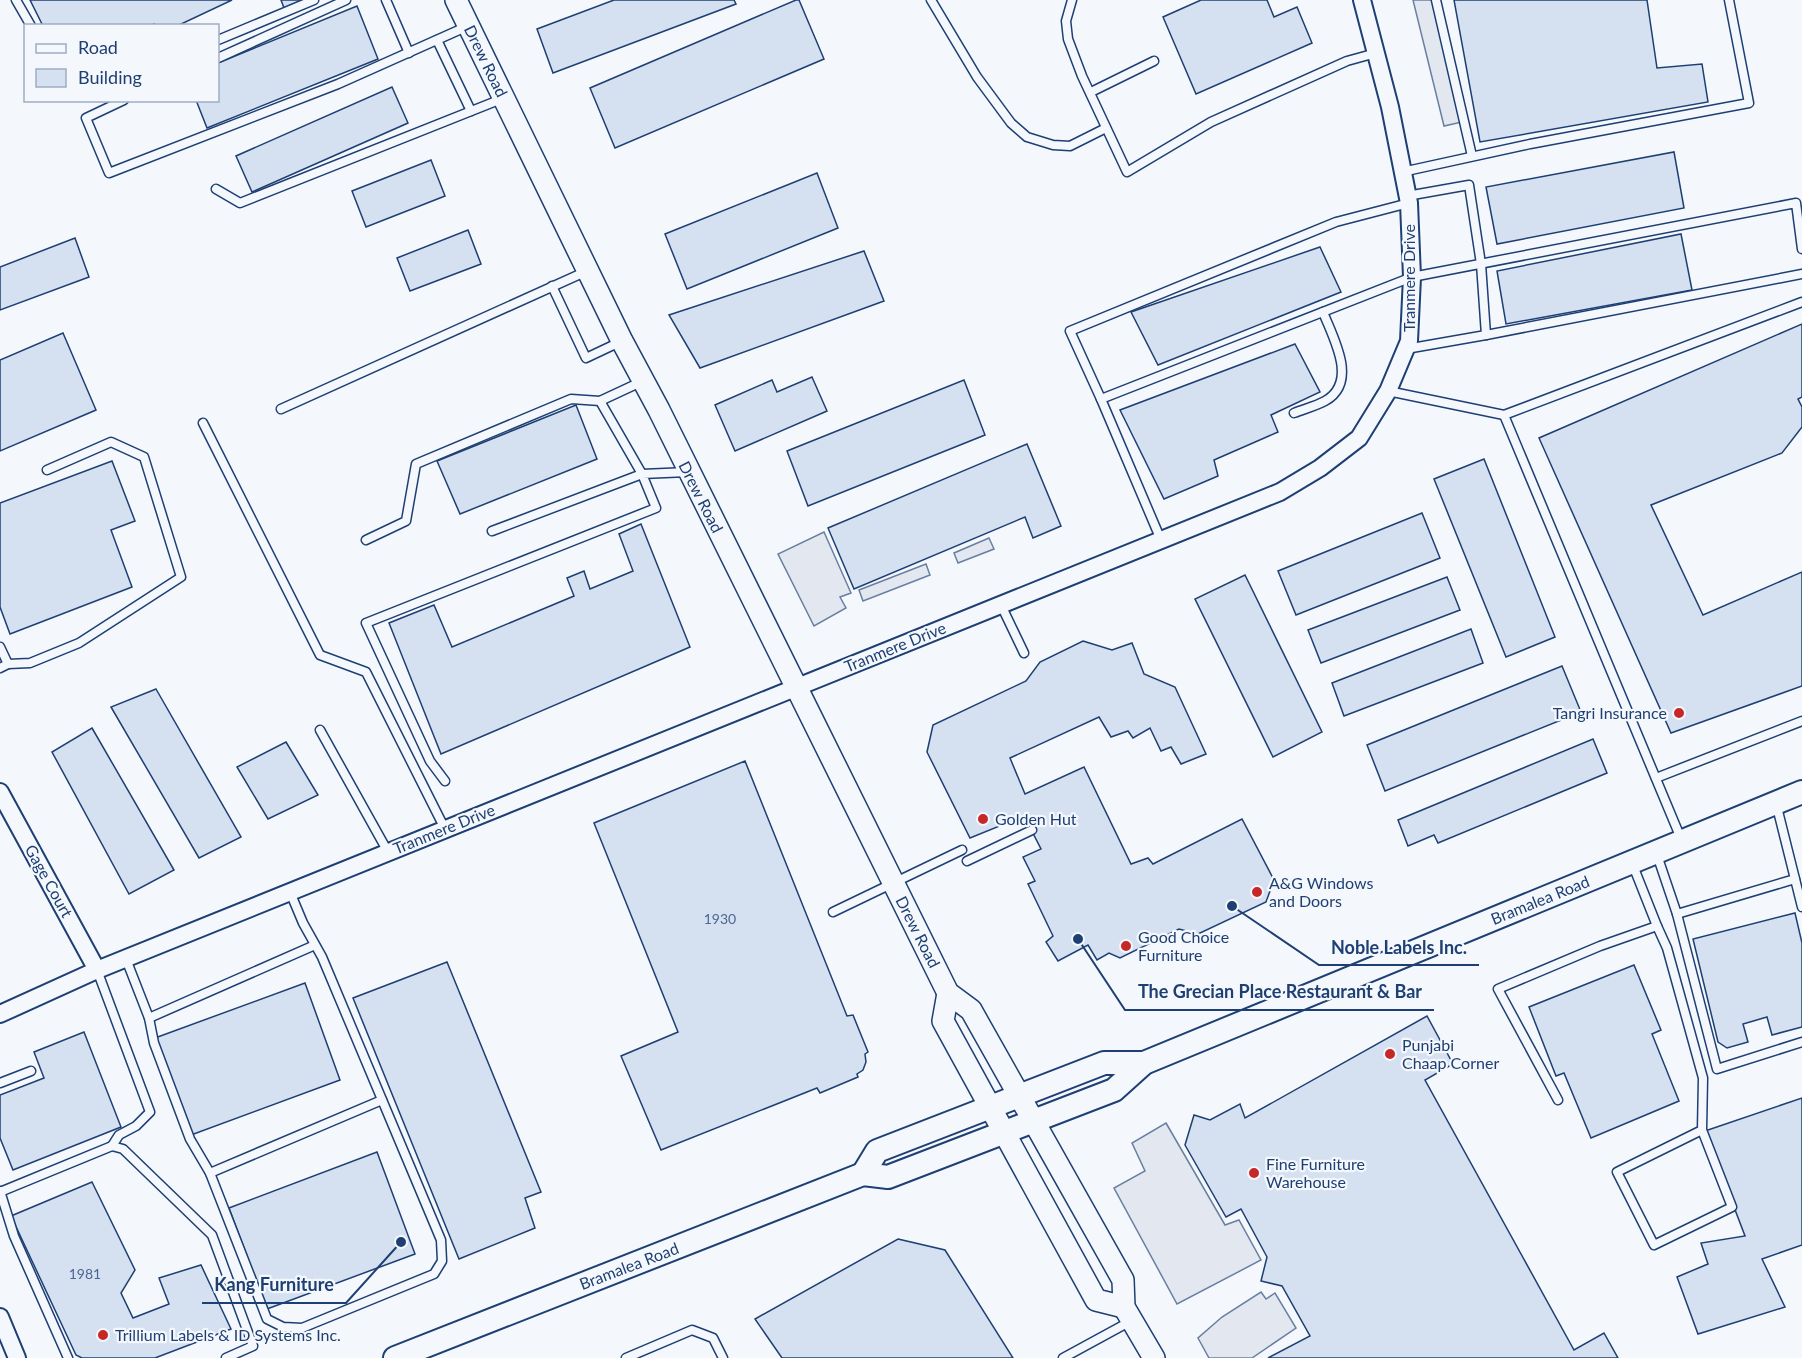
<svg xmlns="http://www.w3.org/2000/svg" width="1802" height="1358" viewBox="0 0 1802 1358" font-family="Lato,sans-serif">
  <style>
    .parking { fill: #e3e8f0; stroke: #687fa3; stroke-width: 1.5 }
    .building { fill: #d5e0f0; stroke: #1d3f73; stroke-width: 1.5 }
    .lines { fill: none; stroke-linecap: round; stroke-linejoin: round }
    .service-casing { stroke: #1d3f73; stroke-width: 11 }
    .minor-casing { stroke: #1d3f73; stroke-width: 20 }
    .tertiary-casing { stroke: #1d3f73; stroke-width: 24 }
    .secondary-casing { stroke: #1d3f73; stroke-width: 26 }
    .service { stroke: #f4f7fb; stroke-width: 8 }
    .minor { stroke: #f4f7fb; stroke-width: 16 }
    .tertiary { stroke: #f4f7fb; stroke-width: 21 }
    .secondary { stroke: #f4f7fb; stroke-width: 22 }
    .poi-dot { fill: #c62828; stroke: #f4f7fb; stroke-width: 2 }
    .labels { text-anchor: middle; stroke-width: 4.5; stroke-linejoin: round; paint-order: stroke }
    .number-label { font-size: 14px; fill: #4b6792 }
    .street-label { font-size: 16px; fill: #1d3f73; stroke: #f4f7fb }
    .poi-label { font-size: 16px; fill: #1d3f73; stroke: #f4f7fb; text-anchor: start }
    .leader { fill: none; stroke: #1d3f73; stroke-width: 2 }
    .callout-dot { fill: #1d3f73; stroke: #f4f7fb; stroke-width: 2 }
    .callout-label { font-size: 18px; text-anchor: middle; font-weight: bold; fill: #1d3f73; stroke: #f4f7fb; stroke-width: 4.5; stroke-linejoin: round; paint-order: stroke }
  </style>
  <rect width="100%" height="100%" fill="#f4f7fb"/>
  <g class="parking">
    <path d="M1413,0H1432L1462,122L1444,126Z"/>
    <path d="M824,532L851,593L840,597L846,608L814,626L778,554Z"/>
    <path d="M989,538L994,549L958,563L954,553Z"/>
    <path d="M926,564L930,575L863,601L859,590Z"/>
    <path d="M1166,1123L1225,1225L1239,1220L1261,1260L1177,1304L1114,1188L1145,1171L1132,1143Z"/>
    <path d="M1261,1292L1266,1299L1275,1293L1296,1328L1252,1358H1209L1198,1338L1222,1317Z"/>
  </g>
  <g class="building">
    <path d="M30,0H232L177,26H155L154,24L150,26H43Z"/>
    <path d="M281,0H303L284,8Z"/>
    <path d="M614,0H734L736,4L553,73L537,29Z"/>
    <path d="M796,0H799L824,59L615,148L590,88Z"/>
    <path d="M1201,0H1267L1274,17L1297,7L1312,43L1196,94L1163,17Z"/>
    <path d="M1454,0H1647L1657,68L1702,64L1708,102L1480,142Z"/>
    <path d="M357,6L378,59L207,128L196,100H218V63Z"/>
    <path d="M392,87L408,123L252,192L236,156Z"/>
    <path d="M1674,152L1684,208L1497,244L1486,187Z"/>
    <path d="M431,160L445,196L366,227L352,191Z"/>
    <path d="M817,173L838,228L687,289L665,234Z"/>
    <path d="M468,230L481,264L410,291L397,258Z"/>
    <path d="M1681,234L1692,290L1506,324L1497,271Z"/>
    <path d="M75,238L89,277L0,310V267Z"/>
    <path d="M1320,247L1341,292L1158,365L1131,312Z"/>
    <path d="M864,251L884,301L700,368L669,315Z"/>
    <path d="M1802,324V397L1798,399L1802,407V427L1782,453L1651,505L1703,615L1802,572V686L1671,733L1539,438Z"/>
    <path d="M63,333L96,410L0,451V360Z"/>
    <path d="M1295,344L1320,392L1271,415L1278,432L1214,460L1218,476L1164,499L1120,410Z"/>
    <path d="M812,377L827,411L735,451L715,405L772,380L777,392Z"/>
    <path d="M964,380L985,435L808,506L787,451Z"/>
    <path d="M576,405L597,459L460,514L437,461Z"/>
    <path d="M1027,444L1061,526L1033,538L1025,517L854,589L828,528Z"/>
    <path d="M1484,459L1555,637L1506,657L1434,479Z"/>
    <path d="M112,461L135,521L111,530L132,587L10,634L0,607V503Z"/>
    <path d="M1422,513L1440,558L1296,615L1278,571Z"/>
    <path d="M641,524L690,647L441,754L389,623L434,605L452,647L574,596L567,578L584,571L590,589L633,571L619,534Z"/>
    <path d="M1245,575L1322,732L1273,757L1195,599Z"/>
    <path d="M1447,577L1460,610L1321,663L1308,630Z"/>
    <path d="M1471,629L1483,663L1344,716L1332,683Z"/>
    <path d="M1083,641L1112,650L1132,643L1144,674L1175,687L1206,754L1181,764L1171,747L1161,751L1150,728L1133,738L1128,731L1111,737L1099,717L1010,758L1025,794L1084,767L1131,864L1148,858L1153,864L1242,819L1274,880L1266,902L1198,934L1179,929L1120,958L1109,953L1097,960L1088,945L1058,961L1046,942L1053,936L1028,884L1035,881L1023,857L1041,849L1024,816L970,838L927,752L933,725L1026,681L1040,662Z"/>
    <path d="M1562,666L1581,712L1385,791L1367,745Z"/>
    <path d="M156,689L241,837L199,858L111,707Z"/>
    <path d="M92,728L174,870L129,894L52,752Z"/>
    <path d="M1593,739L1607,773L1438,843L1434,835L1408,846L1398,820Z"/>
    <path d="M286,742L318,795L268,819L237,767Z"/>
    <path d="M745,761L847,1016L853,1015L868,1052L865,1054L866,1062L863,1070L857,1074L858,1077L820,1093L817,1088L661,1150L621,1056L678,1032L594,823Z"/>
    <path d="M1795,913L1802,943V1027L1772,1035L1767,1017L1743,1024L1748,1042L1727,1048L1718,1042L1693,939Z"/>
    <path d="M447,962L541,1192L525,1198L535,1228L459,1259L353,998Z"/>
    <path d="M1634,965L1661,1030L1652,1034L1679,1101L1591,1138L1564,1073L1556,1076L1529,1007Z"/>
    <path d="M305,983L340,1080L191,1135L155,1038Z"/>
    <path d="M1427,1016L1453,1064L1425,1080L1574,1350L1604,1333L1618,1358H1268L1310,1336L1282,1286L1261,1281L1267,1257L1241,1209L1226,1217L1185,1145L1194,1115L1210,1120L1240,1104L1245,1118Z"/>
    <path d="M84,1032L121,1127L13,1170L0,1138V1095L44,1078L34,1052Z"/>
    <path d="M1802,1098V1245L1762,1259L1785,1307L1698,1334L1677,1277L1708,1264L1701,1243L1745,1236L1705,1131Z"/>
    <path d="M377,1152L415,1254L267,1309L229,1208Z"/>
    <path d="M92,1182L135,1270L121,1293L133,1318L169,1304L159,1278L201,1265L231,1329L155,1358H82L76,1355L11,1216Z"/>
    <path d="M898,1239L945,1250L1013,1358H782L755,1319Z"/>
  </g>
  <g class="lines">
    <g class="service-casing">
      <g id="service">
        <path d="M16,0L31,26"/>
        <path d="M386,0L409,53"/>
        <path d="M931,0L977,77L1011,123L1027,137L1053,145L1070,146L1106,128"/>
        <path d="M1072,0L1066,21L1068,39L1082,76L1127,172L1211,122L1347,61L1376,53"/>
        <path d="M1436,0L1472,156"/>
        <path d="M218,40L314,0"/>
        <path d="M437,40L471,111"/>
        <path d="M218,58L346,0"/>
        <path d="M1091,92L1154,61"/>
        <path d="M124,100L86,118L109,173L338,84L468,26"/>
        <path d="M1402,172L1530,144L1749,103L1729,0"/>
        <path d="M216,189L240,203L504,98"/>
        <path d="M552,286L586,358L622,341"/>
        <path d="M1486,335L1802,274"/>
        <path d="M1406,349L1486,335L1481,264L1469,185L1407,196"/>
        <path d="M1388,391L1504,415"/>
        <path d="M1101,399L1070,331L1336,222L1409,203"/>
        <path d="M281,409L587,271"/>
        <path d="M1294,413C1304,409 1316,406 1325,401C1359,382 1333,338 1323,312"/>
        <path d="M203,423L320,655L366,672L445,829"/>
        <path d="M492,531L642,474L600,401"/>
        <path d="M366,540L406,521L416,464L571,399L600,401L643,381"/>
        <path d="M1161,540L1101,399L1412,277L1796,203L1802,249"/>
        <path d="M1001,605L1024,653"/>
        <path d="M0,647L8,664L0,668"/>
        <path d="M8,664L30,663L79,643L181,577L144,457L111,442L47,470"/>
        <path d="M320,730L388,852"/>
        <path d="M1656,778L1802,721"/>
        <path d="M445,781L430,761L366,623L656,508L642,474L688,472"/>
        <path d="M1682,841L1504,415L1802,302"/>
        <path d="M1656,852L1677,914L1795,879L1776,803"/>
        <path d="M967,861L1032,830"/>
        <path d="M1795,879L1802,907"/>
        <path d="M833,912L962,850"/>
        <path d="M1677,914L1717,1069L1802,1042"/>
        <path d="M1657,926L1667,948L1703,1078L1702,1130L1732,1207L1654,1245L1617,1172L1702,1130"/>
        <path d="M126,959L149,1018L154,1043L190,1139L210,1173L267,1319L283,1327L302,1328L434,1274L442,1261L441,1240L322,957L303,923L290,892"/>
        <path d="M97,970L150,1112L136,1126L119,1135L112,1146"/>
        <path d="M149,1018L315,945"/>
        <path d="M0,1083L31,1071"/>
        <path d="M1558,1100L1498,989L1600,946L1657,926L1632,863"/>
        <path d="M210,1173L382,1100"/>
        <path d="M0,1191L14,1236L68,1358"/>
        <path d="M0,1192L112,1146L123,1149L212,1235L253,1346L226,1358"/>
        <path d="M626,1358L692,1330L713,1338L723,1358"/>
        <path d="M1063,1358L1131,1321"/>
      </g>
    </g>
    <g class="minor-casing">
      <g id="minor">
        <path d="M0,792L97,970"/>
        <path d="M0,1014L97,970L1280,492L1320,468L1359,438L1388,391L1409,341L1412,277L1409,203L1390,107L1362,0"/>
        <path d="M0,1317L17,1358"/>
      </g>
    </g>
    <g class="tertiary-casing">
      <g id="tertiary">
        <path d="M456,0L622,341L659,410L948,993L971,1010L1123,1280L1124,1307L1154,1358"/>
        <path d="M948,993L943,1021L1096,1300L1124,1307"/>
      </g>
    </g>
    <g class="secondary-casing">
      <g id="secondary">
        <path d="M863,1174L877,1151L1104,1063H1144"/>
        <path d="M395,1358L863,1174L888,1177L1114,1090L1144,1063L1802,792"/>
      </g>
    </g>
    <use href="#service" class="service"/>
    <use href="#minor" class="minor"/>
    <use href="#tertiary" class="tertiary"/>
    <use href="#secondary" class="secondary"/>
  </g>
  <g class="poi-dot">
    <circle cx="1679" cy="713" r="6"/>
    <circle cx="983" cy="819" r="6"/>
    <circle cx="1257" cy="892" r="6"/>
    <circle cx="1126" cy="946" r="6"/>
    <circle cx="1390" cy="1054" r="6"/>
    <circle cx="1254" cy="1173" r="6"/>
    <circle cx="103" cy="1335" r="6"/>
  </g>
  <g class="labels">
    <g class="number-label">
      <text x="720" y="924">1930</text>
      <text x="85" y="1279">1981</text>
    </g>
    <g class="street-label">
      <text transform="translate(486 61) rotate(64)" y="6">Drew Road</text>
      <text transform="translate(1409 278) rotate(-90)" y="6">Tranmere Drive</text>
      <text transform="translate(701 497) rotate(63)" y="6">Drew Road</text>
      <text transform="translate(895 647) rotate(-22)" y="6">Tranmere Drive</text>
      <text transform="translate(444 829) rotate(-22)" y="6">Tranmere Drive</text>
      <text transform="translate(49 881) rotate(61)" y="6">Gage Court</text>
      <text transform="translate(1540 900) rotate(-22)" y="6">Bramalea Road</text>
      <text transform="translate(918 932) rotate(63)" y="6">Drew Road</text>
      <text transform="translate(629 1266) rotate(-21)" y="6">Bramalea Road</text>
    </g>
    <g class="poi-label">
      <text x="1667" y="719" text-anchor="end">Tangri Insurance</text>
      <text x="995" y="825">Golden Hut</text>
      <text x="1269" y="889">A&amp;G Windows<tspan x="1269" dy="18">and Doors</tspan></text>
      <text x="1138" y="943">Good Choice<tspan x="1138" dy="18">Furniture</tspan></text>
      <text x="1402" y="1051">Punjabi<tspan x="1402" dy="18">Chaap Corner</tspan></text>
      <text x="1266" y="1170">Fine Furniture<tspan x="1266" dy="18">Warehouse</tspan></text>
      <text x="115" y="1341">Trillium Labels &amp; ID Systems Inc.</text>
    </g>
  </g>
  <path class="leader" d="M1232 906L1319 965H1479M1078 939L1125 1010H1434M401 1242L346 1303H202"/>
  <g class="callout-dot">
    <circle cx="1232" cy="906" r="6"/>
    <circle cx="1078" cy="939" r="6"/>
    <circle cx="401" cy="1242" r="6"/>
  </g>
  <g class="callout-label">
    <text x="1399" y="954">Noble Labels Inc.</text>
    <text x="1280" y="998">The Grecian Place Restaurant &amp; Bar</text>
    <text x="274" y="1291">Kang Furniture</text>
  </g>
  <rect x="24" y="24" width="195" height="78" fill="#f4f7fb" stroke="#9eadc5" stroke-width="1.5"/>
  <rect x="36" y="44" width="30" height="9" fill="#f4f7fb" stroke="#9eadc5" stroke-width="1.5"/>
  <text x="78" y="54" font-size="18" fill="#1d3f73">Road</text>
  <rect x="36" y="69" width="30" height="18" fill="#d5e0f0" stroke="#9eadc5" stroke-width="1.5"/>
  <text x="78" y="84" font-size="18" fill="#1d3f73">Building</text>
</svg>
